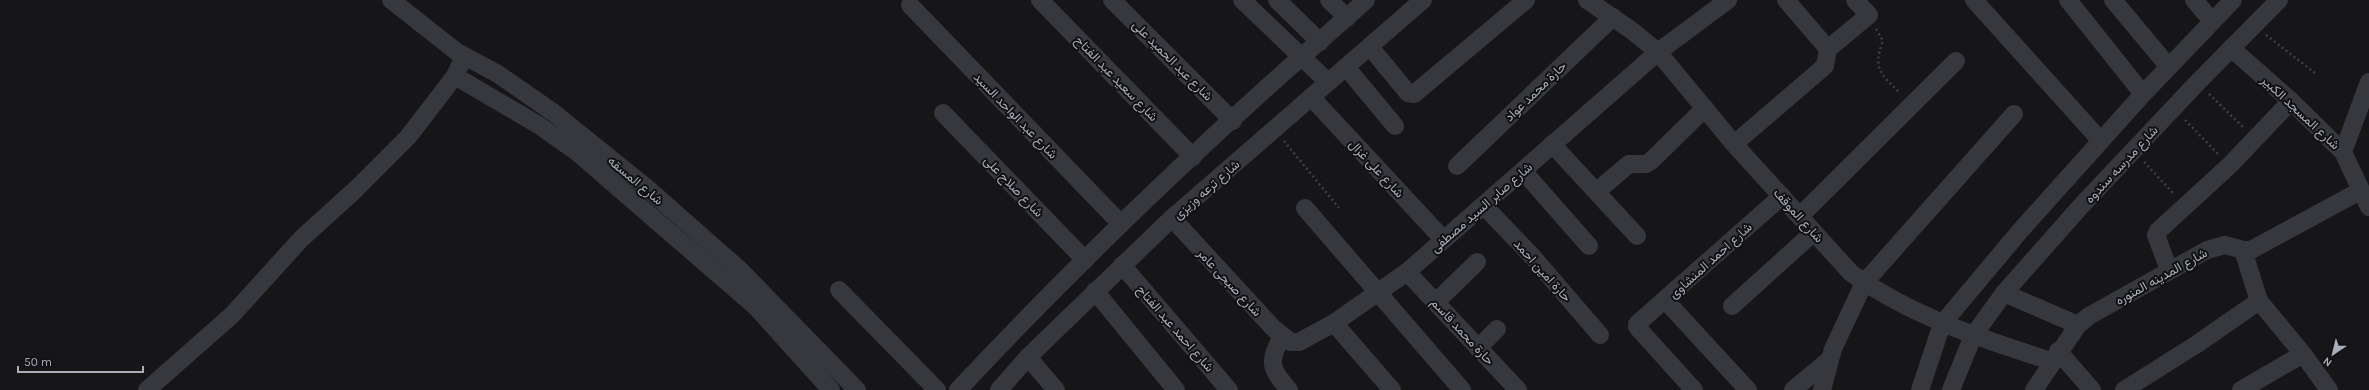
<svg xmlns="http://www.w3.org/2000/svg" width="2369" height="390" viewBox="0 0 2369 390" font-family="Karla,Vazirmatn,sans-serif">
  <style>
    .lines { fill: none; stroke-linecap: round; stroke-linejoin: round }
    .path { stroke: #3d3f44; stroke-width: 2.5; stroke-dasharray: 2 3; stroke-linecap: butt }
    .minor { stroke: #37383d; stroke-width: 18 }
    .labels { text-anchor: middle; stroke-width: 4; stroke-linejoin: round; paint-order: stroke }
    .street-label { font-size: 13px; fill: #a8adb8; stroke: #111113 }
  </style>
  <rect width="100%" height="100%" fill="#161618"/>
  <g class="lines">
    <g class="path">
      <path d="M1876,29L1883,41C1872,69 1881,74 1900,93"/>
      <path d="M2266,35L2315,73"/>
      <path d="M2209,94L2243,127"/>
      <path d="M2185,120L2218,154"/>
      <path d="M1284,141L1339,208"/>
      <path d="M2144,162L2174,194"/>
    </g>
    <g class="minor">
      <path d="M391,0L457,52L498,74L554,113L647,188L740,270L857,390"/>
      <path d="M1040,0L1193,157"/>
      <path d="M1112,0L1233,121"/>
      <path d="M1242,0L1328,82"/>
      <path d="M1277,0L1320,42"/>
      <path d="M1329,0L1347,18"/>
      <path d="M1587,0L1631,30L1658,52L1734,144L1851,273C1911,316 1982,339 2051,361"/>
      <path d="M1974,0L2101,141"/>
      <path d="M2068,0L2143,94"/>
      <path d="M2113,0L2169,67"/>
      <path d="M2194,0L2212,21"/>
      <path d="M910,5L1121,224"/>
      <path d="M1370,47L1408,93L1414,94L1526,0"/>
      <path d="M2231,48L2291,101L2343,152L2369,207"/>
      <path d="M1828,49L1869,15L1855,0"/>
      <path d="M1346,67L1395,126"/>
      <path d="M455,76L540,126L578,153L756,307L831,390"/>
      <path d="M1311,97L1443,239"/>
      <path d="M943,113L1085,260"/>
      <path d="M1552,144L1637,236"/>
      <path d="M1734,144L1825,66L1828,49L1786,0"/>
      <path d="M2343,152L2369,82"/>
      <path d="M1457,166L1613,17"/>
      <path d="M1523,171L1589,246"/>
      <path d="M1597,191L1629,164H1646L1651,161L1705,108"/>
      <path d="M1484,206L1532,256L1600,335"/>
      <path d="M1305,208L1462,390"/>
      <path d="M1800,216L1956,61"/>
      <path d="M1172,218L1274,329L1291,342H1299L1334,323L1407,272L1658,52L1728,0"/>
      <path d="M2243,250L2259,301L2303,354L2329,390"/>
      <path d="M1122,265L1229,390"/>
      <path d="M2169,270L2156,235L2158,231L2230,165L2291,101"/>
      <path d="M1407,272L1518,390"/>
      <path d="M839,290L937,390"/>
      <path d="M1095,291L1176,390"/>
      <path d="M2004,293L2078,325"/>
      <path d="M1665,300L1748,390"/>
      <path d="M1436,302L1477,262"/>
      <path d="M1732,306L1814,232"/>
      <path d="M1334,323L1392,390"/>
      <path d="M1282,337C1267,362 1271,369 1289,390"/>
      <path d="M1478,348L1497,329"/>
      <path d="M2058,351L2092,390"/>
      <path d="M1028,357L1056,390"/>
      <path d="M147,390L232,315L301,239L355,190L408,137L455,76L460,65"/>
      <path d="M958,390C1061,280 1170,174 1282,74C1310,49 1339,25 1366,0"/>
      <path d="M999,390L1028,357L1172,218L1423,0"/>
      <path d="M1694,390L1637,327V324L1782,196"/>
      <path d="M1793,390L1829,360"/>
      <path d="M1822,390L1833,349L1864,283L2014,114"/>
      <path d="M1920,390L1942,324L2020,231L2143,94L2233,0"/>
      <path d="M1951,390L1973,336L2004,293L2081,206L2197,83L2279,0"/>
      <path d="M2034,390L2078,325L2089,316L2207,250L2225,245L2243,250H2251L2360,191"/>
      <path d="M2124,390L2197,344L2259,301"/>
      <path d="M2241,390L2303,354"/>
    </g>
  </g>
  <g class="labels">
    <g class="street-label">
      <text transform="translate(1173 60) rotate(45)" y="5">شارع عبد الحميد على</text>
      <text transform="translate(1117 78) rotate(46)" y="5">شارع سعيد عبد الفتاح</text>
      <text transform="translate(1535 91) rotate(-44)" y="5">حارة محمد عواد</text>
      <text transform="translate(2301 112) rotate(43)" y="5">شارع المسجد الكبير</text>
      <text transform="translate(1016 115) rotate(46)" y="5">شارع عبد الواحد السيد</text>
      <text transform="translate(2121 164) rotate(-47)" y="5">شارع مدرسه سندوه</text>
      <text transform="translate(1377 168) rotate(47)" y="5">شارع على غزال</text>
      <text transform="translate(636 180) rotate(40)" y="5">شارع المسقه</text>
      <text transform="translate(1014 186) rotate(46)" y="5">شارع صلاح على</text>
      <text transform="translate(1206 189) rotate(-41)" y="5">شارع ترعه وزيزى</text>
      <text transform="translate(1481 207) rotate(-41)" y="5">شارع صابر السيد مصطفى</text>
      <text transform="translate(1799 215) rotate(48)" y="5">شارع الموقف</text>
      <text transform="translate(1710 260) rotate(-42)" y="5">شارع احمد المنشاوى</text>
      <text transform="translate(1543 270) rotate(48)" y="5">حارة امين احمد</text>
      <text transform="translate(2161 276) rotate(-29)" y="5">شارع المدينه المنوره</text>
      <text transform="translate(1230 282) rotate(47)" y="5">شارع صبحى عامر</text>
      <text transform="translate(1176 328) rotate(49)" y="5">شارع احمد عبد الفتاح</text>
      <text transform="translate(1463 331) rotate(47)" y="5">حارة محمد قاسم</text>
    </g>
  </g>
  <g transform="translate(2333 354) rotate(215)" stroke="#111113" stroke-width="3" paint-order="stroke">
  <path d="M0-3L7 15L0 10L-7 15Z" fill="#a8adb8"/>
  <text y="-6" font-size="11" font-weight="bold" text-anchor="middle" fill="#a8adb8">N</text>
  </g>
  <path d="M18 366v6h125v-6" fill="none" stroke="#a8adb8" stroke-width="2"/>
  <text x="24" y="366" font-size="12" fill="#a8adb8" stroke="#111113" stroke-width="3" paint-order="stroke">50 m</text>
</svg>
